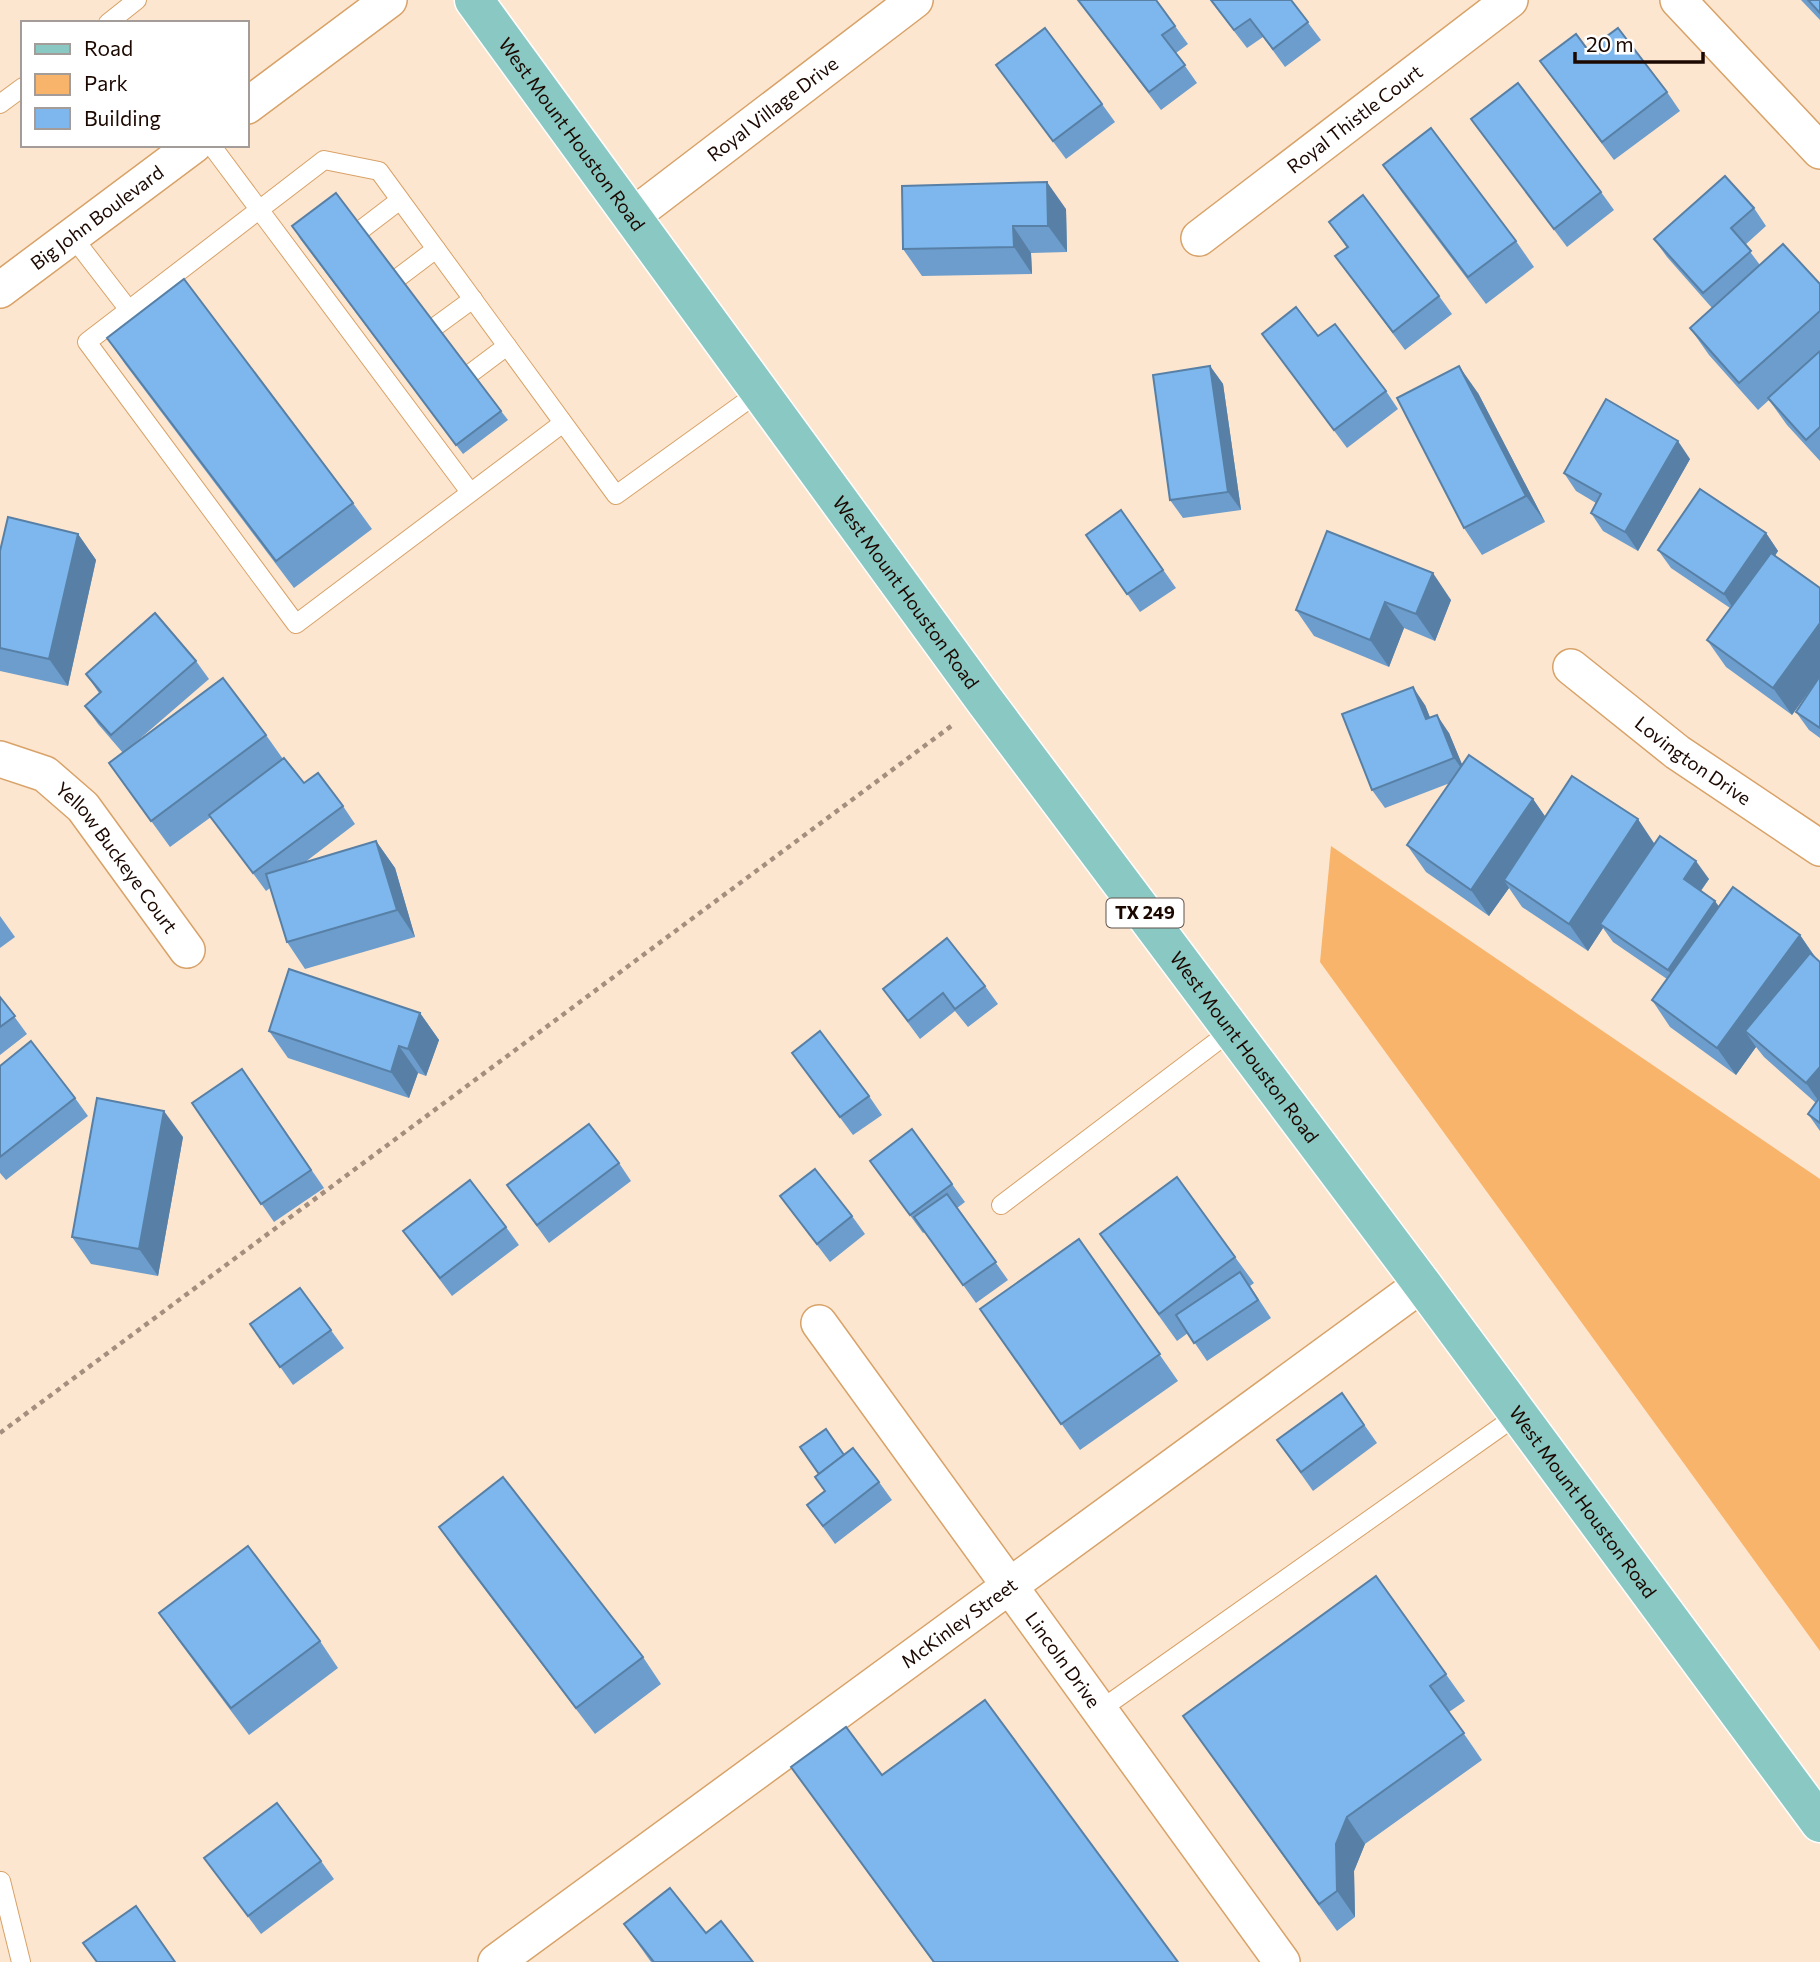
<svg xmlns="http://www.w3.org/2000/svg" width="1820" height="1962" viewBox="0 0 1820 1962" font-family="Commissioner,sans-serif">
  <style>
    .green { fill: #f8b46a }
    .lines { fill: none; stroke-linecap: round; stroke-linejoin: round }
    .service-casing { stroke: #d8a268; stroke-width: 20 }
    .minor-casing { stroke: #d8a268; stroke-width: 38 }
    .primary-casing { stroke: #fff; stroke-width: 41 }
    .path { stroke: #a48e7d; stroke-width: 4.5; stroke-dasharray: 5 5; stroke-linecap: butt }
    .service { stroke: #fff; stroke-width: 18 }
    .minor { stroke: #fff; stroke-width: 35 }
    .primary { stroke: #8ac8c3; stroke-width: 38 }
    .wall { fill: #6c9dcc }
    .shaded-wall { fill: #5880a6 }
    .building { fill: #7db7ed; stroke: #5880a6; stroke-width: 2 }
    .labels { text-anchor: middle; stroke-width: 6; stroke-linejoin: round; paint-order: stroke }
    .shield { fill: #fff; stroke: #5f524c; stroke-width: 2 }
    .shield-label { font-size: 18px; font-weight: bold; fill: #1b0800 }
    .street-label { font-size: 19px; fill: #1b0800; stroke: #fff }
  </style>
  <rect width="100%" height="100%" fill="#fde6cf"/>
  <path class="green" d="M1331,846L1820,1179V1651L1320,962Z"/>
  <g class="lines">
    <g class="service-casing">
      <g id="service">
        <path d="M108,23L137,0"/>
        <path d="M0,104L23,87"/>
        <path d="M211,145L470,492"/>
        <path d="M362,229L400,200"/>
        <path d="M72,236L129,310"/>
        <path d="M399,277L436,249"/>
        <path d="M436,326L473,299"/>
        <path d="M471,373L507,346"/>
        <path d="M563,423L296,624L87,342L324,160L379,171L616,495L759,392"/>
        <path d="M1001,1205L1232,1030"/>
        <path d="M1100,1710L1519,1414"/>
        <path d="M1,1881L21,1962"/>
      </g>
    </g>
    <g class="minor-casing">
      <g id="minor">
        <path d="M1678,0L1820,151"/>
        <path d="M247,106L389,0"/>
        <path id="s1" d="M631,217L915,0"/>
        <path id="s2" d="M1199,238L1510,0"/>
        <path id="s3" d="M0,290L194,145"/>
        <path id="s4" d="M1571,667L1677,752L1820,848"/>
        <path id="s5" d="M0,759L45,774L83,807L187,950"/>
        <path id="s6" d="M819,1323L1282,1962"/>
        <path id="s7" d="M496,1962L1422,1284"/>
      </g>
    </g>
    <g class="primary-casing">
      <g id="primary">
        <path id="s8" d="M474,0L985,701L1422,1284L1820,1823"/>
      </g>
    </g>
    <path class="path" d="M0,1433L954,724"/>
    <use href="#service" class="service"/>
    <use href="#minor" class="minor"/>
    <use href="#primary" class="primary"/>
  </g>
  <g class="wall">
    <path d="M1078,0L1175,26L1188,44L1176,53L1197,83L1161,110Z"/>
    <path d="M1210,0H1291L1321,40L1285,67L1263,37L1247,48Z"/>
    <path d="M1801,0H1820V20Z"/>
    <path d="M1588,50L1667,92L1680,111L1614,160L1540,61Z"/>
    <path d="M996,65L1102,104L1115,122L1066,159Z"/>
    <path d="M1471,119L1601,192L1614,210L1567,247Z"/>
    <path d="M1383,165L1516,241L1534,267L1486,304L1401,191Z"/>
    <path d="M1754,208L1766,226L1745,245L1760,265L1820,284V461L1787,425L1769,400L1758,410L1709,355L1690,328L1712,308L1667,257L1654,239Z"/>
    <path d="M1066,209L1067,252L1031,253L1032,274L922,276L903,249Z"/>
    <path d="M1329,222L1439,296L1452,314L1405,350L1335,256L1347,248Z"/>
    <path d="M298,236L501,411L508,420L463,454Z"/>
    <path d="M1262,334L1318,336L1386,391L1398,409L1347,448Z"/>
    <path d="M107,338L353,503L372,529L294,588L125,364Z"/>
    <path d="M1210,366L1223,384L1241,510L1183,518L1170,500Z"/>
    <path d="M1478,393L1545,522L1482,555L1464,528Z"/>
    <path d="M1690,459L1638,551L1603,531L1591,513L1596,503L1576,491L1564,473Z"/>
    <path d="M1121,510L1176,588L1140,612L1086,535Z"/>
    <path d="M1327,531L1451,600L1435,641L1404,628L1389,667L1314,636L1296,610Z"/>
    <path d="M1766,533L1778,551L1775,556L1820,676L1792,715L1726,667L1707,640L1730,608L1671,568L1658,550Z"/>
    <path d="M78,534L96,560L68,686L0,671V551Z"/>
    <path d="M196,661L209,679L135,743L266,735L283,759L304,783L343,806L355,824L304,863L376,841L395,868L415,937L305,969L287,942L270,888L266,891L211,817L170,847L109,763L123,753L98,724L85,706L99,693L86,674Z"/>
    <path d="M1820,676V738L1809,730L1796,712Z"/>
    <path d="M1425,705L1430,718L1449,733L1462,765L1533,799L1545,817L1655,844L1709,879L1701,891L1719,907L1800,935L1816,958L1820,962V1131L1808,1114L1816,1103L1764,1057L1756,1047L1736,1075L1670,1027L1652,1000L1667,979L1613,942L1603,928L1588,951L1522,907L1509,888L1489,916L1426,872L1407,845L1450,783L1385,808L1372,790Z"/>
    <path d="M0,916L15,937L0,948Z"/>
    <path d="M985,986L998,1004L968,1027L955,1011L920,1039L883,989Z"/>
    <path d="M0,997L27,1034L0,1055Z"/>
    <path d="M420,1013L439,1040L426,1076L418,1073L409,1098L288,1058L269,1031Z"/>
    <path d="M792,1053L869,1096L882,1115L853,1135Z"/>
    <path d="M0,1066L75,1098L88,1116L6,1180L0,1173Z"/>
    <path d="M242,1069L324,1188L274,1222L192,1103Z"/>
    <path d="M183,1137L158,1276L91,1264L72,1237Z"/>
    <path d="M870,1161L952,1184L965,1202L957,1208L1008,1280L976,1303L925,1232L923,1233Z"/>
    <path d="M619,1163L631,1181L549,1243L507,1185Z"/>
    <path d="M780,1196L852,1216L865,1234L830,1262Z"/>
    <path d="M506,1227L519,1245L452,1296L403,1231Z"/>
    <path d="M1100,1234L1235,1257L1254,1283L1250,1286L1271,1318L1207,1361L1188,1333L1177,1341Z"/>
    <path d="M1079,1239L1178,1381L1080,1450L980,1309Z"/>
    <path d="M300,1288L344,1348L293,1385L250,1324Z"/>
    <path d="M1342,1393L1377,1443L1313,1491L1277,1440Z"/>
    <path d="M844,1455L879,1482L892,1500L835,1544L807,1505L824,1491Z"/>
    <path d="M439,1527L643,1657L661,1684L595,1734L457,1553Z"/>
    <path d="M1376,1576L1465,1701L1449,1712L1482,1760L1365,1844L1354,1871L1355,1917L1337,1931L1183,1716Z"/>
    <path d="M159,1613L320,1641L338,1668L249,1735L178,1640Z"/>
    <path d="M791,1767L882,1775L1178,1962H933Z"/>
    <path d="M204,1858L321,1861L334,1879L261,1934Z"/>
    <path d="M624,1924L706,1933L753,1962H651Z"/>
  </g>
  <g class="shaded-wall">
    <path d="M1047,182L1066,209L1067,252L1048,226Z"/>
    <path d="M1013,226L1031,253L1032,274L1014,247Z"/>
    <path d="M1210,366L1223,384L1241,510L1228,492Z"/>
    <path d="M1459,366L1478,393L1545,522L1526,496Z"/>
    <path d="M1678,441L1690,459L1638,551L1625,532Z"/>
    <path d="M1766,533L1778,551L1736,613L1724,594Z"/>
    <path d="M78,534L96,560L68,686L49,659Z"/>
    <path d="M1433,573L1451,600L1435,641L1416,614Z"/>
    <path d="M1385,602L1404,628L1389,667L1370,640Z"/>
    <path d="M1820,623V676L1792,715L1773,688Z"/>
    <path d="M1413,687L1425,705L1438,737L1426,719Z"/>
    <path d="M1437,715L1449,733L1467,776L1454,758Z"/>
    <path d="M1533,799L1552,826L1504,880L1509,888L1489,916L1471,890Z"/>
    <path d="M1638,819L1656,846L1600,924L1603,928L1588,951L1569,924Z"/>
    <path d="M376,841L395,868L415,937L397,910Z"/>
    <path d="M1696,861L1709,879L1696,897L1684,879Z"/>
    <path d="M1715,901L1728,919L1681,988L1668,970Z"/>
    <path d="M1800,935L1818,962L1745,1031L1756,1047L1736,1075L1717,1048Z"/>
    <path d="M420,1013L439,1040L426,1076L408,1049Z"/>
    <path d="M399,1046L418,1073L409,1098L391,1072Z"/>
    <path d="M1820,1067V1103L1806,1083Z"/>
    <path d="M164,1111L183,1137L158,1276L139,1249Z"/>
    <path d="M1347,1817L1365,1844L1354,1871L1355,1917L1337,1891L1336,1844Z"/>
  </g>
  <g class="building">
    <path d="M1078,0H1156L1175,26L1162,35L1185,65L1149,92Z"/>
    <path d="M1211,0H1291L1308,22L1273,49L1250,19L1234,30Z"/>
    <path d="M1808,0H1820V13Z"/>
    <path d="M1045,28L1102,104L1053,141L996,65Z"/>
    <path d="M1618,28L1667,92L1602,142L1540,61L1576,34L1588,50Z"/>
    <path d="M1518,83L1601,192L1554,229L1471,119Z"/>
    <path d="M1431,128L1516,241L1468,277L1383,165Z"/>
    <path d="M1725,176L1754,208L1731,228L1751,251L1703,293L1654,239Z"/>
    <path d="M1047,182L1048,226H1013L1014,247L903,249L902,186Z"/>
    <path d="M336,193L501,411L456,445L292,226Z"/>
    <path d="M1363,195L1439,296L1393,332L1335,256L1348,247L1329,222Z"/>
    <path d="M1783,244L1820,284V311L1739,383L1690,328Z"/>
    <path d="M184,279L353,503L276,561L107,338Z"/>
    <path d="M1296,307L1318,336L1335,324L1386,391L1334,430L1262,334Z"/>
    <path d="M1820,351V427L1806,440L1768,398Z"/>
    <path d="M1210,366L1228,492L1170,500L1153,375Z"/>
    <path d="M1459,366L1526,496L1464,528L1397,398Z"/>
    <path d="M1606,399L1678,441L1625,532L1591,513L1601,494L1564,473Z"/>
    <path d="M1700,489L1766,533L1724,594L1658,550Z"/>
    <path d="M1121,510L1163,570L1127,594L1086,535Z"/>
    <path d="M8,517L78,534L49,659L0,648V551Z"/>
    <path d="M1327,531L1433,573L1416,614L1385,602L1370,640L1296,610Z"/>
    <path d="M1771,553L1820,588V623L1773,688L1707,640Z"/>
    <path d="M155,613L196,661L111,735L85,706L101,692L86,674Z"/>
    <path d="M1820,676V728L1796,712Z"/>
    <path d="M223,678L266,735L151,821L109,763Z"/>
    <path d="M1413,687L1426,719L1437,715L1454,758L1372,790L1342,714Z"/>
    <path d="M1469,755L1533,799L1471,890L1407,845Z"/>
    <path d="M284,758L304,783L318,773L343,806L253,873L209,815Z"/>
    <path d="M1572,776L1638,819L1569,924L1504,880Z"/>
    <path d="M1660,836L1696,861L1684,879L1715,901L1668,970L1600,924Z"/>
    <path d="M376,841L397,910L287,942L266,874Z"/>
    <path d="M1733,887L1800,935L1717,1048L1652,1000Z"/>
    <path d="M947,938L985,986L955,1009L943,993L908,1021L883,989Z"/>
    <path d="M1810,953L1820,962V1067L1806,1083L1745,1031Z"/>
    <path d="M289,969L420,1013L408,1049L399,1046L391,1072L269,1031Z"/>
    <path d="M0,997L15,1016L0,1027Z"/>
    <path d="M820,1031L869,1096L840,1117L792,1053Z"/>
    <path d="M31,1041L75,1098L0,1157V1066Z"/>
    <path d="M242,1069L311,1170L261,1204L192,1103Z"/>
    <path d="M1820,1097V1123L1808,1114Z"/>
    <path d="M97,1098L164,1111L139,1249L72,1237Z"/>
    <path d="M589,1124L619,1163L537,1225L507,1185Z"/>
    <path d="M912,1129L952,1184L910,1215L870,1161Z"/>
    <path d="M815,1169L852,1216L817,1244L780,1196Z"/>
    <path d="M1177,1177L1235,1257L1159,1314L1100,1234Z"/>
    <path d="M470,1180L506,1227L440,1278L403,1231Z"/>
    <path d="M947,1194L996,1262L963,1285L914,1217Z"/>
    <path d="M1079,1239L1160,1354L1061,1424L980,1309Z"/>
    <path d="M1240,1272L1258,1300L1194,1343L1176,1315Z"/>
    <path d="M300,1288L331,1330L280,1367L250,1324Z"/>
    <path d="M1342,1393L1364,1425L1301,1472L1277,1440Z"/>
    <path d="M826,1429L844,1455L819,1474L800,1447Z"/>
    <path d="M853,1448L879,1482L823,1526L807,1505L825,1491L815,1477Z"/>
    <path d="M503,1477L643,1657L576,1708L439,1527Z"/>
    <path d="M248,1546L320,1641L231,1708L159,1613Z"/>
    <path d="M1376,1576L1446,1674L1430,1686L1464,1733L1347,1817L1336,1844L1337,1891L1319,1904L1183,1716Z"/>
    <path d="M985,1700L1178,1962H934L791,1767L846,1727L882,1775Z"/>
    <path d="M277,1803L321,1861L248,1916L204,1858Z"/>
    <path d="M670,1888L706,1933L721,1921L753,1962H654L624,1924Z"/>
    <path d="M136,1906L175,1962H97L83,1943Z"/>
  </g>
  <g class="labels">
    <rect class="shield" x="1106.5" y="898.5" width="77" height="29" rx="5"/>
    <g class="shield-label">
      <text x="1145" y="919">TX 249</text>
    </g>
    <g class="street-label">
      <text dy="7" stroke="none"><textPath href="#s1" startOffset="178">Royal Village Drive</textPath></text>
      <text dy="7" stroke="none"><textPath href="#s2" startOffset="196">Royal Thistle Court</textPath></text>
      <text dy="7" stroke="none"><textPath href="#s8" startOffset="166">West Mount Houston Road</textPath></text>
      <text dy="7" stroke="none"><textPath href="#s3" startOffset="121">Big John Boulevard</textPath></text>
      <text dy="7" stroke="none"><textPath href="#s8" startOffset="733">West Mount Houston Road</textPath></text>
      <text dy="7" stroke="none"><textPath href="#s4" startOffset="154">Lovington Drive</textPath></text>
      <text dy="7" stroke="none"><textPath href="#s5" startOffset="158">Yellow Buckeye Court</textPath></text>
      <text dy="7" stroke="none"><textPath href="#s8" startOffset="1300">West Mount Houston Road</textPath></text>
      <text dy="7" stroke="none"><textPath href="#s8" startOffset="1867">West Mount Houston Road</textPath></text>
      <text dy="7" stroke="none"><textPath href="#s7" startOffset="574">McKinley Street</textPath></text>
      <text dy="7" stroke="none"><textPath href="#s6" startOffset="416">Lincoln Drive</textPath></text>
    </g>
  </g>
  <rect x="21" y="21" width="228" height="126" fill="#ffffff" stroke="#a49c99" stroke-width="2"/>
  <rect x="35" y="44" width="35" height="10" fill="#8ac8c3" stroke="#a49c99" stroke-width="2"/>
  <text x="84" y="56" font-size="21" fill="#1b0800">Road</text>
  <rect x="35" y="74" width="35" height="21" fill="#f8b46a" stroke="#a49c99" stroke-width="2"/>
  <text x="84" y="91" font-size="21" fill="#1b0800">Park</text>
  <rect x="35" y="108" width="35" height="21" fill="#7db7ed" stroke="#a49c99" stroke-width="2"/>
  <text x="84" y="126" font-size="21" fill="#1b0800">Building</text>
  <path d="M1575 52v10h128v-10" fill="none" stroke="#1b0800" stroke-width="3.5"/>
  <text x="1586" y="52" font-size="21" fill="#1b0800" stroke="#ffffff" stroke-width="5" paint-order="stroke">20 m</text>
</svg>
